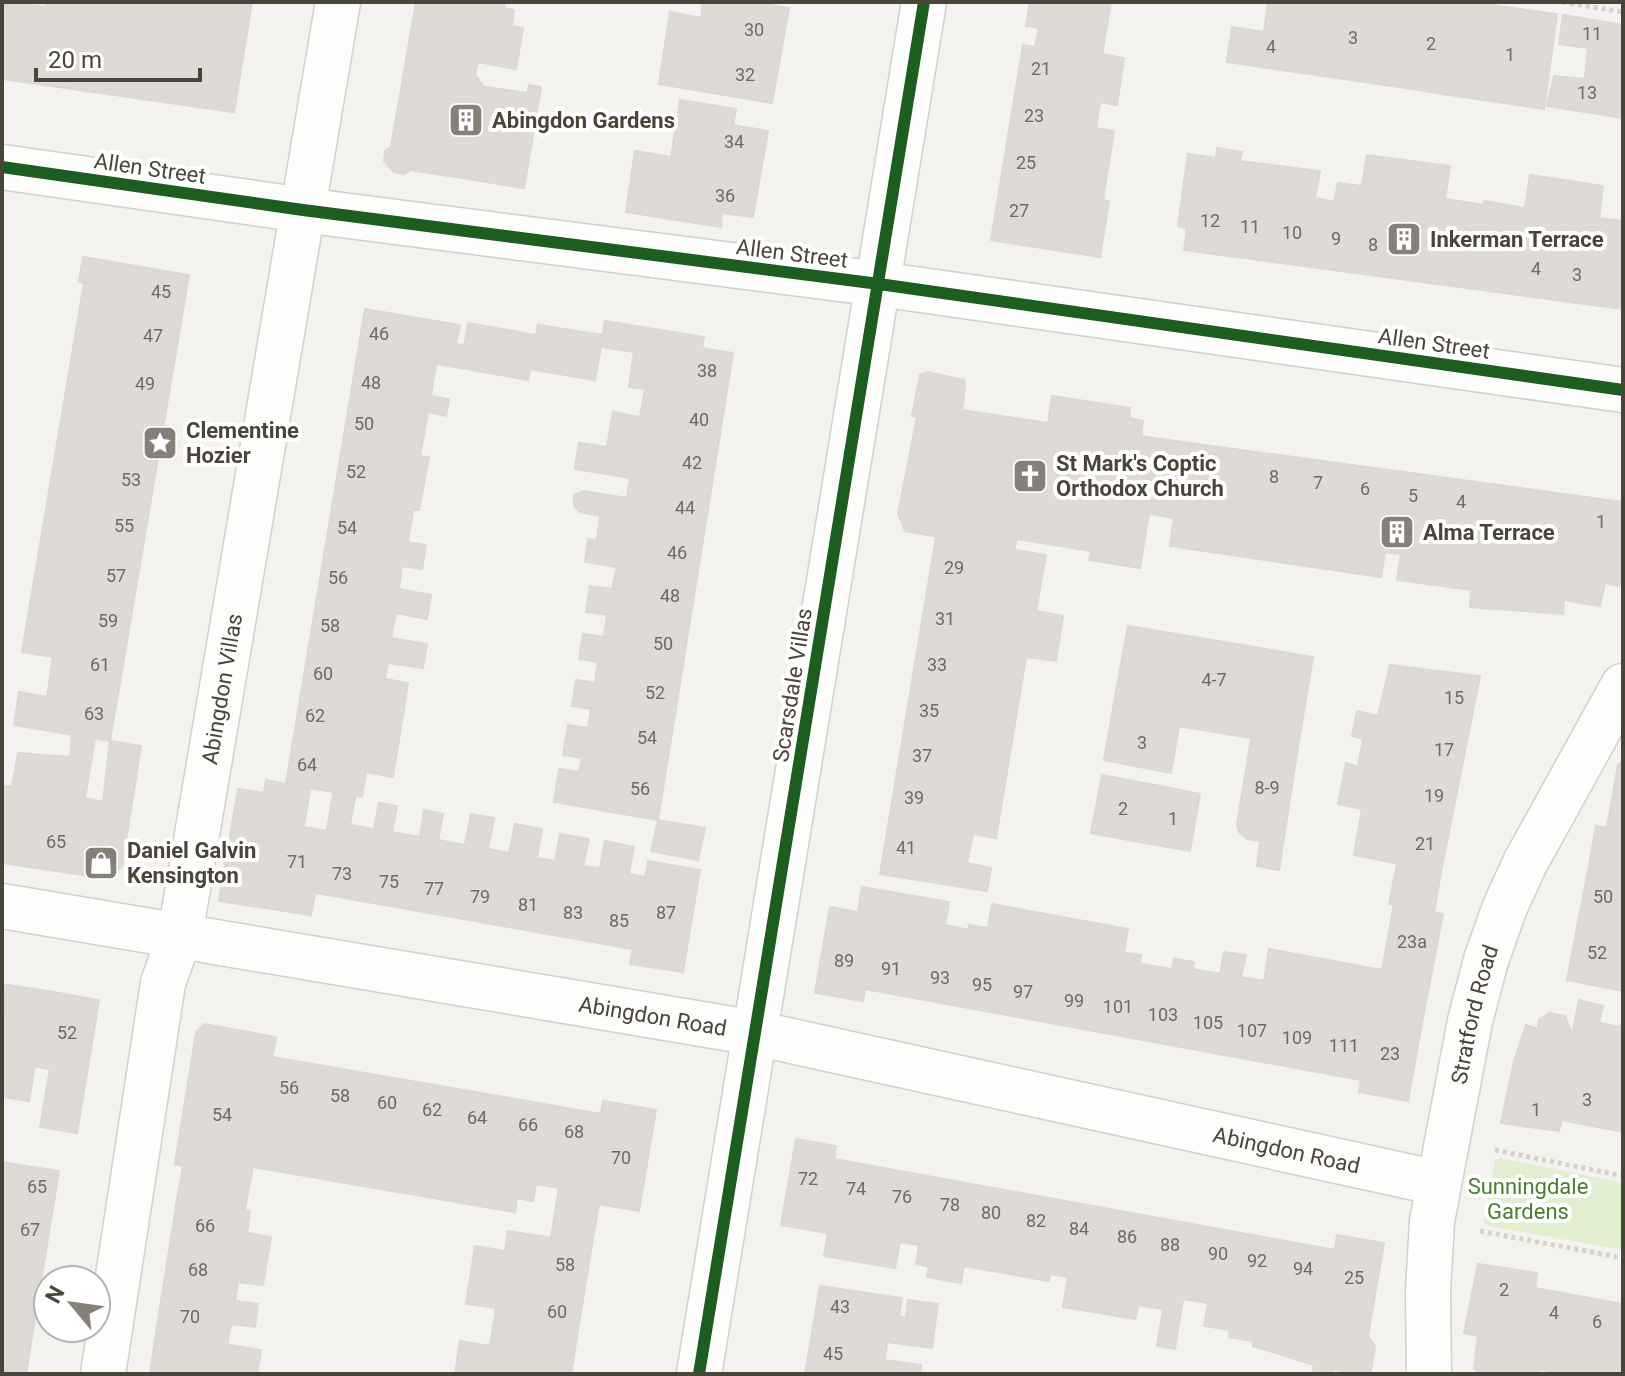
<svg xmlns="http://www.w3.org/2000/svg" width="1625" height="1376" viewBox="0 0 1625 1376" font-family="Roboto,sans-serif">
  <style>
    .green { fill: #e1eecf }
    .building { fill: #dedbd6; stroke: #dcd9d4; stroke-width: 2 }
    .lines { fill: none; stroke-linecap: round; stroke-linejoin: round }
    .minor-casing { stroke: #d2d0cb; stroke-width: 47 }
    .path { stroke: #d3d2cc; stroke-width: 5; stroke-dasharray: 4 4; stroke-linecap: butt }
    .minor { stroke: #fdfdfc; stroke-width: 44 }
    .cycleway-casing { stroke: #fff; stroke-width: 17 }
    .cycleway { stroke: #1b5e20; stroke-width: 12 }
    .labels { text-anchor: middle; stroke-width: 8; stroke-linejoin: round; paint-order: stroke }
    .number-label { font-size: 18px; fill: #706a61 }
    .poi-label { font-size: 22px; font-weight: bold; fill: #4b4439; stroke: #fff; text-anchor: start }
    .street-label { font-size: 22px; fill: #4b4439; stroke: #fff }
    .park-label { font-size: 22px; fill: #4a7f2a; stroke: #fff }
  </style>
  <rect width="100%" height="100%" fill="#f4f2ee"/>
  <path class="green" d="M1501,1158L1623,1183V1250L1490,1226L1484,1223L1495,1160Z"/>
  <g class="building">
    <path d="M2,2L46,7L47,2H252L234,112L2,79Z"/>
    <path d="M416,2H505L504,8L514,10L512,26L523,28L516,69L478,62L475,75L484,87L527,93L529,85L541,87L524,188L411,170L404,174L394,172L384,161L385,151L391,147Z"/>
    <path d="M703,2H753L789,8L772,103L659,84L670,12L701,18Z"/>
    <path d="M1030,2H1111L1103,49L1037,38L1039,28L1026,26Z"/>
    <path d="M1268,2H1320L1310,74L1227,62L1232,27L1264,32Z"/>
    <path d="M1320,2H1397L1385,85L1310,74Z"/>
    <path d="M1397,2H1476L1463,97L1385,85Z"/>
    <path d="M1476,3L1557,14L1544,109L1463,97Z"/>
    <path d="M1563,15L1623,25V71L1586,66L1588,48L1559,44Z"/>
    <path d="M1037,38L1103,49L1102,54L1124,58L1117,105L1100,102L1096,128L1114,131L1103,200L1109,201L1100,257L991,240L1023,45L1035,47Z"/>
    <path d="M1586,66L1623,71V118L1547,106L1554,76L1585,79Z"/>
    <path d="M680,100L736,109L733,125L768,131L753,217L722,213L721,227L626,212L635,151L671,157Z"/>
    <path d="M1217,148L1242,152L1240,161L1320,171L1315,198L1334,202L1338,183L1362,186L1367,155L1450,166L1445,199L1484,205V201L1525,208L1530,175L1603,186L1599,218L1623,221V309L1184,250L1187,228L1178,226L1188,154L1216,158Z"/>
    <path d="M83,257L189,275L110,741L14,725L19,692L47,697L53,657L22,652L84,283L79,282Z"/>
    <path d="M365,309L460,325L456,344L464,345L461,368L436,364L431,396L449,399L446,416L428,412L420,456L429,457L419,510H413L408,542L426,545L422,569L402,566L399,589L431,595L427,619L396,613L391,638L427,644L423,668L388,663L385,679L408,683L393,777L366,772L362,797L286,784Z"/>
    <path d="M605,321L704,337L702,348L733,353L658,820L554,802L559,769L579,772L582,758L563,755L568,725L588,728L591,709L572,706L576,680L595,683L598,662L579,659L583,634L604,637L607,615L586,612L590,586L612,589L617,567L585,562L588,539L597,540L600,516L580,512L574,506V495L584,491L627,498L630,478L575,469L579,443L607,447L613,412L640,417L645,389L629,387L634,352L601,347Z"/>
    <path d="M468,323L536,335L538,325L603,335L595,380L530,369L528,380L461,368Z"/>
    <path d="M928,372L964,380L965,386L962,410L1048,423L1052,396L1130,408L1129,418L1143,421L1141,436L1161,439L1140,568L1089,560L1091,551L1017,539L1014,550L905,531L898,514L917,417L912,416L920,375Z"/>
    <path d="M1161,439L1623,502V577L1619,586L1605,583L1600,606L1564,600L1563,614L1470,607L1471,590L1397,580L1401,554L1385,552L1381,577L1170,546L1174,518L1149,514Z"/>
    <path d="M936,537L1046,555L1036,611L1063,616L1056,661L1026,657L996,838L973,834L967,863L991,868L987,891L880,874Z"/>
    <path d="M1128,626L1313,657L1297,753L1250,746L1251,738L1165,724L1168,712L1114,703Z"/>
    <path d="M1390,665L1480,676L1441,872L1354,855L1362,809L1338,804L1346,763L1358,767L1363,739L1352,736L1357,711L1378,716Z"/>
    <path d="M1114,703L1168,712L1165,724L1179,726L1171,773L1104,760Z"/>
    <path d="M72,734L95,738L85,798L103,802L110,741L141,746L122,866L109,879L2,863V786L12,787L18,753L70,757Z"/>
    <path d="M1250,746L1297,753L1279,870L1257,866L1260,841L1247,839L1239,832L1237,824Z"/>
    <path d="M1623,761V877L1588,871L1596,826L1607,828L1618,765Z"/>
    <path d="M1102,775L1155,785L1145,843L1091,833Z"/>
    <path d="M266,780L286,784L265,908L219,901L238,789L264,793Z"/>
    <path d="M286,784L310,789L304,827L327,831L311,915L265,908Z"/>
    <path d="M1155,785L1200,794L1190,851L1145,843Z"/>
    <path d="M333,794L355,798L350,825L374,829L379,803L397,806L392,832L420,837L424,810L443,814L438,840L465,845L471,814L494,818L488,849L509,853L515,824L542,829L537,858L555,861L560,834L589,839L583,866L600,868L605,841L634,847L629,874L645,877L633,949L316,893Z"/>
    <path d="M658,820L705,828L698,860L651,851Z"/>
    <path d="M648,861L700,870L683,972L630,964Z"/>
    <path d="M1397,864L1441,872L1434,912L1389,904Z"/>
    <path d="M1588,871L1623,877V926L1579,917Z"/>
    <path d="M862,887L949,902L945,925L969,930V925L988,928L992,904L1128,929L1124,953L1141,955L1140,964L1172,969L1174,959L1194,962L1193,969L1220,974L1224,952L1246,955L1241,977L1264,981L1269,949L1382,970L1376,1003L1424,1012L1408,1101L1359,1092L1361,1080L865,989L863,1001L815,993L830,907L858,912Z"/>
    <path d="M1394,904L1443,914L1424,1012L1376,1003Z"/>
    <path d="M1579,917L1623,926V991L1567,980Z"/>
    <path d="M2,984L8,985L2,1022Z"/>
    <path d="M8,985L47,991L29,1101L2,1097V1022Z"/>
    <path d="M47,991L99,1000L77,1133L40,1127L50,1069L36,1067Z"/>
    <path d="M1579,1000L1603,1006L1599,1023L1621,1027L1623,1019V1132L1562,1120L1559,1131L1501,1123L1514,1061L1526,1025L1538,1029L1539,1020L1549,1013L1565,1016L1572,1035Z"/>
    <path d="M204,1024L276,1037L245,1210L177,1200L183,1166L175,1164L196,1033Z"/>
    <path d="M272,1057L602,1114L586,1202L599,1204L592,1244L551,1237L559,1188L536,1184L533,1201L517,1198L515,1212L253,1167Z"/>
    <path d="M603,1101L656,1110L639,1211L586,1202Z"/>
    <path d="M796,1139L836,1146L834,1159L1335,1250L1337,1235L1384,1243L1368,1336L1375,1346L1371,1370L1366,1374H1352L1333,1369L1332,1374H1313L1314,1365L1253,1346V1341L1229,1337L1230,1330L1204,1326L1208,1303L1183,1299L1175,1349L1157,1346L1163,1309L1138,1305L1135,1319L1063,1307L1068,1277L1050,1274L1049,1281L964,1266L961,1283L927,1277L929,1267L916,1264L919,1245L900,1242L895,1268L824,1256L828,1233L781,1225Z"/>
    <path d="M2,1162L59,1171L26,1374H2Z"/>
    <path d="M177,1200L250,1211L247,1233L271,1237L263,1285L238,1282L235,1301L258,1304L255,1327L231,1324L227,1345L156,1333Z"/>
    <path d="M508,1231L592,1244L571,1374H455L460,1341L490,1346L496,1308L466,1304L475,1246L505,1251Z"/>
    <path d="M1478,1264L1537,1273L1535,1288L1623,1304V1374H1562L1539,1369L1538,1374H1520V1366L1517,1374H1479L1474,1368L1478,1336L1464,1333Z"/>
    <path d="M820,1286L902,1298L899,1316L906,1318L908,1300L938,1304L932,1348L887,1342L885,1360L921,1365L920,1374H805Z"/>
    <path d="M156,1333L261,1350L257,1374H150Z"/>
  </g>
  <g class="lines">
    <g class="minor-casing">
      <g id="minor">
        <path d="M2,167L303,210L879,284L1623,390"/>
        <path id="s1" d="M2,906L755,1033L1438,1183"/>
        <path id="s2" d="M103,1374L163,983L180,935L338,2"/>
        <path d="M699,1374L924,2"/>
        <path id="s3" d="M1429,1374L1428,1292L1432,1221L1470,1021L1486,960L1505,907L1525,863L1623,686"/>
      </g>
    </g>
    <g class="path">
      <path d="M1562,2L1623,12"/>
      <path d="M1495,1150L1623,1176"/>
      <path d="M1480,1231L1623,1258"/>
    </g>
    <use href="#minor" class="minor"/>
    <g class="cycleway-casing">
      <g id="cycleway">
        <path d="M2,167L303,210L879,284L1623,390"/>
        <path d="M699,1374L924,2"/>
      </g>
    </g>
    <use href="#cycleway" class="cycleway"/>
  </g>
  <defs>
    <g id="building-square" transform="scale(1.8)"><rect x="-9" y="-9" width="18" height="18" rx="4" fill="#868178" stroke="#fff"/><path d="M-4-6H4V6H1V3H-1V6H-4ZM-2.5-4.3h1.7v1.8h-1.7ZM.8-4.3h1.7v1.8H.8ZM-2.5-1h1.7V.8h-1.7ZM.8-1h1.7V.8H.8Z" fill="#fff"/></g>
    <g id="sight-square" transform="scale(1.8)"><rect x="-9" y="-9" width="18" height="18" rx="4" fill="#868178" stroke="#fff"/><path d="M0-6L1.8-2.2L6-1.7L2.9 1.2L3.7 5.4L0 3.3L-3.7 5.4L-2.9 1.2L-6-1.7L-1.8-2.2Z" fill="#fff"/></g>
    <g id="church-square" transform="scale(1.8)"><rect x="-9" y="-9" width="18" height="18" rx="4" fill="#868178" stroke="#fff"/><path d="M-1.2-6h2.4v3.5h3.3v2.4h-3.3V6h-2.4V-.1h-3.3v-2.4h3.3Z" fill="#fff"/></g>
    <g id="shop-square" transform="scale(1.8)"><rect x="-9" y="-9" width="18" height="18" rx="4" fill="#868178" stroke="#fff"/><path d="M-5-2.5h2.3a2.7 3.5 0 0 1 5.4 0H5L5.5 6h-11ZM-1.5-2.5h3a1.5 2.3 0 0 0-3 0Z" fill="#fff"/></g>
  </defs>
  <g fill-rule="evenodd">
    <use href="#building-square" x="466" y="120"/>
    <use href="#building-square" x="1404" y="239"/>
    <use href="#sight-square" x="160" y="443"/>
    <use href="#church-square" x="1030" y="476"/>
    <use href="#building-square" x="1397" y="532"/>
    <use href="#shop-square" x="101" y="863"/>
  </g>
  <g class="labels">
    <g class="number-label">
      <text x="754" y="36">30</text>
      <text x="1592" y="40">11</text>
      <text x="1353" y="44">3</text>
      <text x="1431" y="50">2</text>
      <text x="1271" y="53">4</text>
      <text x="1510" y="61">1</text>
      <text x="1041" y="75">21</text>
      <text x="745" y="81">32</text>
      <text x="1587" y="99">13</text>
      <text x="1034" y="122">23</text>
      <text x="734" y="148">34</text>
      <text x="1026" y="169">25</text>
      <text x="725" y="202">36</text>
      <text x="1019" y="217">27</text>
      <text x="1210" y="227">12</text>
      <text x="1250" y="233">11</text>
      <text x="1292" y="239">10</text>
      <text x="1336" y="245">9</text>
      <text x="1373" y="251">8</text>
      <text x="1536" y="275">4</text>
      <text x="1577" y="281">3</text>
      <text x="161" y="298">45</text>
      <text x="379" y="340">46</text>
      <text x="153" y="342">47</text>
      <text x="707" y="377">38</text>
      <text x="371" y="389">48</text>
      <text x="145" y="390">49</text>
      <text x="699" y="426">40</text>
      <text x="364" y="430">50</text>
      <text x="692" y="469">42</text>
      <text x="356" y="478">52</text>
      <text x="1274" y="483">8</text>
      <text x="131" y="486">53</text>
      <text x="1318" y="489">7</text>
      <text x="1365" y="495">6</text>
      <text x="1413" y="502">5</text>
      <text x="1461" y="508">4</text>
      <text x="685" y="514">44</text>
      <text x="1601" y="528">1</text>
      <text x="124" y="532">55</text>
      <text x="347" y="534">54</text>
      <text x="677" y="559">46</text>
      <text x="954" y="574">29</text>
      <text x="116" y="582">57</text>
      <text x="338" y="584">56</text>
      <text x="670" y="602">48</text>
      <text x="945" y="625">31</text>
      <text x="108" y="627">59</text>
      <text x="330" y="632">58</text>
      <text x="663" y="650">50</text>
      <text x="100" y="671">61</text>
      <text x="937" y="671">33</text>
      <text x="323" y="680">60</text>
      <text x="1214" y="686">4-7</text>
      <text x="655" y="699">52</text>
      <text x="1454" y="704">15</text>
      <text x="929" y="717">35</text>
      <text x="94" y="720">63</text>
      <text x="315" y="722">62</text>
      <text x="647" y="744">54</text>
      <text x="1142" y="749">3</text>
      <text x="1444" y="756">17</text>
      <text x="922" y="762">37</text>
      <text x="307" y="771">64</text>
      <text x="1267" y="794">8-9</text>
      <text x="640" y="795">56</text>
      <text x="1434" y="802">19</text>
      <text x="914" y="804">39</text>
      <text x="1123" y="815">2</text>
      <text x="1173" y="825">1</text>
      <text x="56" y="848">65</text>
      <text x="1425" y="850">21</text>
      <text x="906" y="854">41</text>
      <text x="297" y="868">71</text>
      <text x="342" y="880">73</text>
      <text x="389" y="888">75</text>
      <text x="434" y="895">77</text>
      <text x="480" y="903">79</text>
      <text x="1603" y="903">50</text>
      <text x="528" y="911">81</text>
      <text x="573" y="919">83</text>
      <text x="666" y="919">87</text>
      <text x="619" y="927">85</text>
      <text x="1412" y="948">23a</text>
      <text x="1597" y="959">52</text>
      <text x="844" y="967">89</text>
      <text x="891" y="975">91</text>
      <text x="940" y="984">93</text>
      <text x="982" y="991">95</text>
      <text x="1023" y="998">97</text>
      <text x="1074" y="1007">99</text>
      <text x="1118" y="1013">101</text>
      <text x="1163" y="1021">103</text>
      <text x="1208" y="1029">105</text>
      <text x="1252" y="1037">107</text>
      <text x="67" y="1039">52</text>
      <text x="1297" y="1044">109</text>
      <text x="1344" y="1052">111</text>
      <text x="1390" y="1060">23</text>
      <text x="289" y="1094">56</text>
      <text x="340" y="1102">58</text>
      <text x="1587" y="1106">3</text>
      <text x="387" y="1109">60</text>
      <text x="432" y="1116">62</text>
      <text x="1536" y="1116">1</text>
      <text x="222" y="1121">54</text>
      <text x="477" y="1124">64</text>
      <text x="528" y="1131">66</text>
      <text x="574" y="1138">68</text>
      <text x="621" y="1164">70</text>
      <text x="808" y="1185">72</text>
      <text x="37" y="1193">65</text>
      <text x="856" y="1195">74</text>
      <text x="902" y="1203">76</text>
      <text x="950" y="1211">78</text>
      <text x="991" y="1219">80</text>
      <text x="1036" y="1227">82</text>
      <text x="205" y="1232">66</text>
      <text x="1079" y="1235">84</text>
      <text x="30" y="1236">67</text>
      <text x="1127" y="1243">86</text>
      <text x="1170" y="1251">88</text>
      <text x="1218" y="1260">90</text>
      <text x="1257" y="1267">92</text>
      <text x="565" y="1271">58</text>
      <text x="1303" y="1275">94</text>
      <text x="198" y="1276">68</text>
      <text x="1354" y="1284">25</text>
      <text x="1504" y="1296">2</text>
      <text x="840" y="1313">43</text>
      <text x="557" y="1318">60</text>
      <text x="1554" y="1319">4</text>
      <text x="190" y="1323">70</text>
      <text x="1597" y="1328">6</text>
      <text x="833" y="1360">45</text>
    </g>
    <g class="poi-label">
      <text x="492" y="128">Abingdon Gardens</text>
      <text x="1430" y="247">Inkerman Terrace</text>
      <text x="186" y="438">Clementine<tspan x="186" dy="25">Hozier</tspan></text>
      <text x="1056" y="471">St Mark's Coptic<tspan x="1056" dy="25">Orthodox Church</tspan></text>
      <text x="1423" y="540">Alma Terrace</text>
      <text x="127" y="858">Daniel Galvin<tspan x="127" dy="25">Kensington</tspan></text>
    </g>
    <g class="street-label">
      <text transform="translate(150 168) rotate(8)" y="8">Allen Street</text>
      <text transform="translate(792 253) rotate(7)" y="8">Allen Street</text>
      <text transform="translate(1434 343) rotate(8)" y="8">Allen Street</text>
      <text transform="translate(792 685) rotate(-81)" y="8">Scarsdale Villas</text>
      <text dy="8" stroke="none"><textPath href="#s2" startOffset="696">Abingdon Villas</textPath></text>
      <text dy="8" stroke="none"><textPath href="#s3" startOffset="364">Stratford Road</textPath></text>
      <text dy="8" stroke="none"><textPath href="#s1" startOffset="660">Abingdon Road</textPath></text>
      <text dy="8" stroke="none"><textPath href="#s1" startOffset="1308">Abingdon Road</textPath></text>
    </g>
    <g class="park-label">
      <text x="1528" y="1194">Sunningdale<tspan x="1528" dy="25">Gardens</tspan></text>
    </g>
  </g>
  <rect width="1625" height="1376" fill="none" stroke="#4b4439" stroke-width="8"/>
  <g transform="translate(72 1304) rotate(299)"><circle r="38" fill="#ffffff" stroke="#b7b4b0" stroke-width="2"/>
  <path d="M0-6L14 30L0 20L-14 30Z" fill="#868178"/>
  <text y="-12" font-size="22" font-weight="bold" text-anchor="middle" fill="#4b4439">N</text>
  </g>
  <path d="M36 68v12h164v-12" fill="none" stroke="#4b4439" stroke-width="4"/>
  <text x="48" y="68" font-size="24" fill="#4b4439" stroke="#ffffff" stroke-width="6" paint-order="stroke">20 m</text>
</svg>
